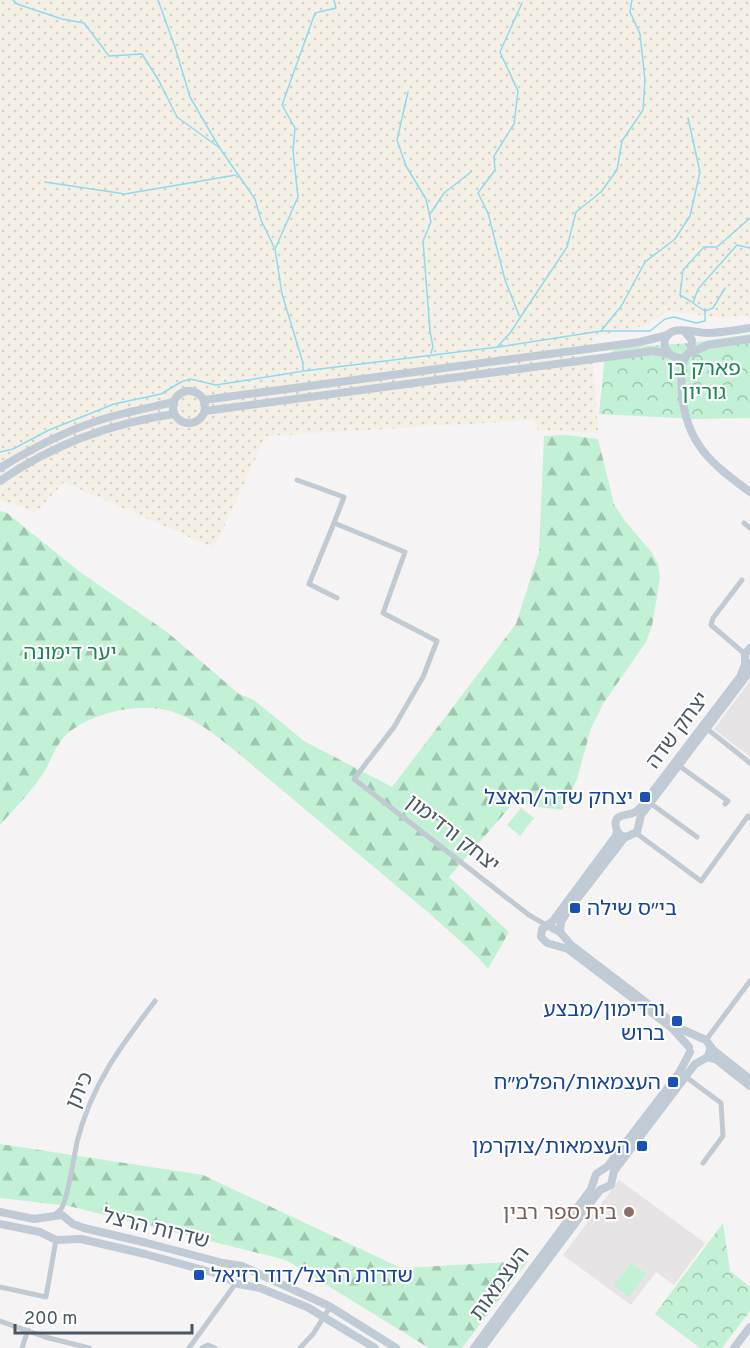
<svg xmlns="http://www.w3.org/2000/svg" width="750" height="1348" viewBox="0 0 750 1348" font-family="Overpass,'Noto Sans Hebrew',sans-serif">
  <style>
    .education { fill: #e6e4e5 }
    .grass { fill: #c3f1d5 }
    .forest { fill: url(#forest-firs) }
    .sand { fill: url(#sand-dots) }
    .park { fill: url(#park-crowns) }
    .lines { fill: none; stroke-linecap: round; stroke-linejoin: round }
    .stream { stroke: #90daee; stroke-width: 1.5 }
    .street { stroke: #c1cad2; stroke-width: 5 }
    .secondary { stroke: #c1cbd6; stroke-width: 8 }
    .transit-dot { fill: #1a4fb4; stroke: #fff; stroke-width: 2 }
    .education-dot { fill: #8d6e63; stroke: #fff; stroke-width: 2 }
    .labels { text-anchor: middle; stroke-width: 4.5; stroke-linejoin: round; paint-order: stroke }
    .park-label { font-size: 21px; fill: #17864f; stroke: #fff }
    .street-label { font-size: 21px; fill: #4a5661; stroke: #fff }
    .transit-label { font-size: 21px; fill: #164399; stroke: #fff; text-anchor: end }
    .education-label { font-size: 21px; fill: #785e54; stroke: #fff; text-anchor: end }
  </style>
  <defs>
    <pattern id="forest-firs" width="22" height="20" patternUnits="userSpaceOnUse" patternTransform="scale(1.5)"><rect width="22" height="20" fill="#c3f1d5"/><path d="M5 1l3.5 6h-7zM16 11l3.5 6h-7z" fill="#a0c6b0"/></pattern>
    <pattern id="sand-dots" width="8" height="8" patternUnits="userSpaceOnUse" patternTransform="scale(1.5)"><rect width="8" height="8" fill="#f5f0e5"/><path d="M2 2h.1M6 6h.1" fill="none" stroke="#d4d0c7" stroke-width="1.8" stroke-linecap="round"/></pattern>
    <pattern id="park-crowns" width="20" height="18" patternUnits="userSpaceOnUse" patternTransform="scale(1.5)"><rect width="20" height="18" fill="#c3f1d5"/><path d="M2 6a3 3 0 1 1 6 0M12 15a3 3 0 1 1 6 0" fill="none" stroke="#a0c6b0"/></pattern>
  </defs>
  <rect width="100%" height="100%" fill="#f5f3f3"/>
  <g class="education">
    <path d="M750,681V757L714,729Z"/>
    <path d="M619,1180L705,1243L674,1285L656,1272L631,1305L563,1255Z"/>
  </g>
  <g class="grass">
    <path d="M521,808L534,818L520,836L507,825Z"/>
    <path d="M631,1263L646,1274L629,1297L614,1286Z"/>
  </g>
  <g class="forest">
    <path d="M567,435L598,439L614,504L625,521L652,553L658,564L660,578L652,626L646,642L603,704L591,728L577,779L562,810L532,806L516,800L449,877L509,932L488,969L477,956L430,914L238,753C218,737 198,720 173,712C140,701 89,713 65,736C55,746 51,761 44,772C32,791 15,808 0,825V511L7,513L80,572L167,632L239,694L254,700L304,741L392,787L516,624L539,552L544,436Z"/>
    <path d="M0,1144L203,1175L401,1268L528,1261L462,1348H429L286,1260L69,1206L0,1198Z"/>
  </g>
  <path class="sand" d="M0,0H750V315L724,318L668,311L644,326L592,337L598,433L538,430L533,420L266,436L214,548L64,482L36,512L0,500Z"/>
  <g class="park">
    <path d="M750,334V418L695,419L599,414L604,364L606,357L616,348L690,343Z"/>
    <path d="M723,1223L730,1271L750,1287V1311L722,1348H700L655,1314Z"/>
  </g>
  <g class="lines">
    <g class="stream">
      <path d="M13,0L17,4L62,19L84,23L109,56L142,54L159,81L177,117L217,146"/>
      <path d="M158,0L175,47L190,97L219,147L255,199L261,220L274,247"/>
      <path d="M408,92L397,140L406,166L426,199L431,222L423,241L430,331L433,347L431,353"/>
      <path d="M45,182L125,194L236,175"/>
      <path d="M430,214L444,193L471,172"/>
      <path d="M692,302L680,295L683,270L704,247H717L750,218"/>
      <path d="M705,311L713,308L725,288"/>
      <path d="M519,315L505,280L488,213L478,193L495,170L494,156L514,124L518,91L500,52L522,3"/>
      <path d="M601,331L622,305L645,262L675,239L690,216L700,172L688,118"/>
      <path d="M498,346L510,333L567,247L576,212L601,192L617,170L622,141L643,110L645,80L640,34L630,12L632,0"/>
      <path d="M303,370V363L282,294L275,249L298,197L293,151L295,128L282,105L315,13L336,8L334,0"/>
      <path d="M0,452L13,449L49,430L114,404L161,394L181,382L190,379L216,385L304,371L498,347L601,331H650L665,319L674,317L696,323L705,321V311L693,303L698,289L737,245L750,248"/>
    </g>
    <g class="street">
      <path d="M297,480L344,497L334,523"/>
      <path d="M744,523L750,528"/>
      <path d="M742,580L713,618L711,625L745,654"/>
      <path d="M337,598L309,584L334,523L405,552L383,613L437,641L423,677L394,727L354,779L529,915L548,926"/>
      <path d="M706,728L750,763"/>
      <path d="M678,765L728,801L725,804"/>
      <path d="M650,803L697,837"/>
      <path d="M636,833L701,881L748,816L750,818"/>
      <path d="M706,1040L750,981"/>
      <path d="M686,1077L721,1103L723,1136L703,1163"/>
      <path d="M54,1215C57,1213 59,1212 61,1209C68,1200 74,1156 77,1142C91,1085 121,1046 155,1001"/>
      <path d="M0,1287L46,1297L56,1240"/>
      <path d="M0,1321L45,1337L89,1348"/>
      <path d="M22,1348L28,1330"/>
      <path d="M189,1348L236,1283"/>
      <path d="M202,1348L208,1345L215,1348"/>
      <path d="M300,1348L313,1334L330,1307"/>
    </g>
    <g class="secondary">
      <path d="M685,332L692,340L691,351L683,358C665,360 657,337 674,331C683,328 698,333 707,333C721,333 736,330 750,328"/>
      <path d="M690,353L708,345L750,339"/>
      <path d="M686,356C680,368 681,380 682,393C686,444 712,464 750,492"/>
      <circle cx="189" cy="407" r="16"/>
      <path d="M204,400L640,342L668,335"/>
      <path d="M205,411L653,351L669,354"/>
      <path d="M0,468C34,447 71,428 110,417C131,411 152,407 174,402"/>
      <path d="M0,481C52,445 112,423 174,414"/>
      <path d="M746,662L740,677L641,807C639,809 636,812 633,813C625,816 613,814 616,827C617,834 621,836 626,837L637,832L641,815L750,671"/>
      <path d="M748,664L745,661V654L750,648"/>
      <path d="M617,832L616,836L553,921L542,929L541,937L547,943L568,949L672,1028L689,1047"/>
      <path d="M549,926L560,932L571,945L681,1029L706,1040L713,1050L750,1079"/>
      <path d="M560,932L561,922L567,912L625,837"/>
      <path d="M707,1057L717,1060L750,1086"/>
      <path d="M0,1212L34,1219L62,1215L73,1224L84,1228L147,1243L223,1263L242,1266L329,1306L396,1348"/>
      <path d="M0,1224L40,1232L56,1240L81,1239L145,1254L218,1274L238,1284L260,1288L307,1307L375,1348"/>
      <path d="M474,1348L591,1189L596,1174L608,1166L679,1073L690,1052"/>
      <path d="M482,1348L600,1190L611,1185L614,1171L695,1064L708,1057L711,1047"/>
      <path d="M734,1348L750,1327"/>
    </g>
  </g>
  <g class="transit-dot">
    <rect x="639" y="791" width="12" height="12" rx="3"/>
    <rect x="569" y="902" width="12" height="12" rx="3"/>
    <rect x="671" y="1015" width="12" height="12" rx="3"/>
    <rect x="667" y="1076" width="12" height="12" rx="3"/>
    <rect x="636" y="1140" width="12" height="12" rx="3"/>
    <rect x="193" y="1269" width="12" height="12" rx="3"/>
  </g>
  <circle class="education-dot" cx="629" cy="1212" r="6"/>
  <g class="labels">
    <g class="park-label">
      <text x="704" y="375">פארק בן<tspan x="704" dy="24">גוריון</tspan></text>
      <text x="70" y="659">יער דימונה</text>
    </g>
    <g class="street-label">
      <text transform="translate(677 730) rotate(-53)" y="7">יצחק שדה</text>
      <text transform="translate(453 833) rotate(38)" y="7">יצחק ורדימון</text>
      <text transform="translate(79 1090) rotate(-66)" y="7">כיתן</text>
      <text transform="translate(156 1228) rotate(14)" y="7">שדרות הרצל</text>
      <text transform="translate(499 1283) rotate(-54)" y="7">העצמאות</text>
    </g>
    <g class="transit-label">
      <text x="633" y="804">יצחק שדה/האצל</text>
      <text x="587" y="915" text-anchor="start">בי״ס שילה</text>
      <text x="665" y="1016">ורדימון/מבצע<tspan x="665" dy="24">ברוש</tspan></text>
      <text x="661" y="1089">העצמאות/הפלמ״ח</text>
      <text x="630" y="1153">העצמאות/צוקרמן</text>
      <text x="211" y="1282" text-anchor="start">שדרות הרצל/דוד רזיאל</text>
    </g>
    <g class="education-label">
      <text x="617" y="1219">בית ספר רבין</text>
    </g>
  </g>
  <path d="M15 1324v9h177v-9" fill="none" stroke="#4a5661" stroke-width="3"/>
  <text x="24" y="1324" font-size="18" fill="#4a5661" stroke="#ffffff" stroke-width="4.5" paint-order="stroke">200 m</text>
</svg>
